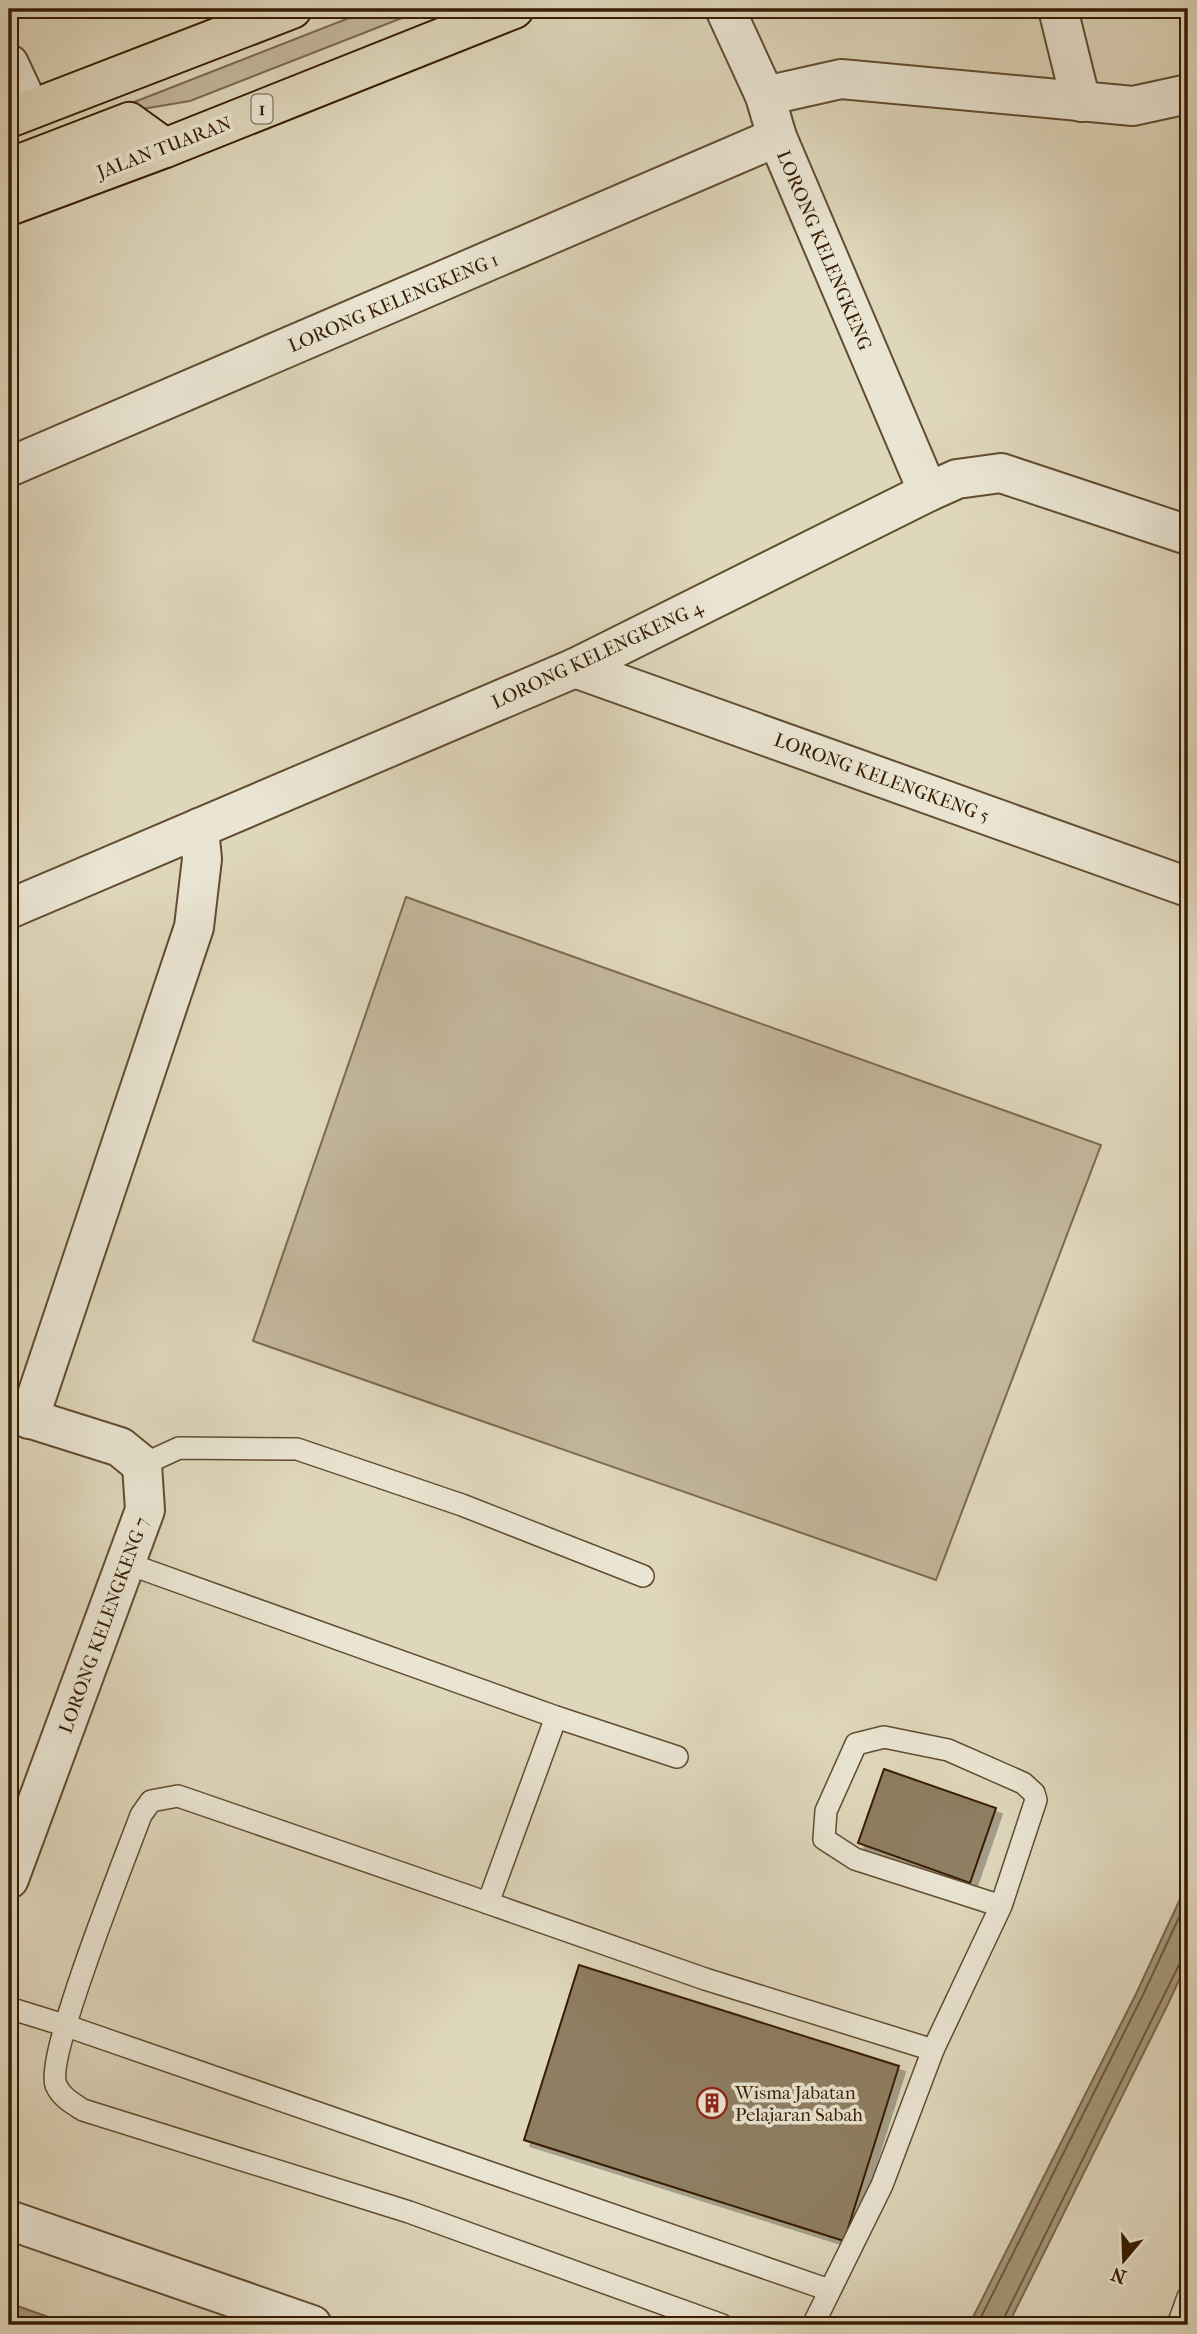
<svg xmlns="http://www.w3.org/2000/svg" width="1197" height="2334" viewBox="0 0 1197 2334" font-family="'IM FELL French Canon',serif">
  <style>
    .green { fill: #c3b79c; stroke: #7e6a4e; stroke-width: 2 }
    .water { fill: #a6987c; stroke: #7a674b; stroke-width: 2 }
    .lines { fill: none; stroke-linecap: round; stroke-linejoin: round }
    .shore { stroke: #6f5a3e; stroke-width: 2 }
    .building { fill: #8f7e62; stroke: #381d01; stroke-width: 2; filter: url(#shadow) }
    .service-casing { stroke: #624c30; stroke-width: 24 }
    .minor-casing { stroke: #624c30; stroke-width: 42 }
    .tertiary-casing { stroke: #624c30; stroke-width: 42 }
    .primary-casing { stroke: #381d01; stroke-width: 42 }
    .service { stroke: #eae5d3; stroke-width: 21 }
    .minor { stroke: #eae5d3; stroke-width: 38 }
    .tertiary { stroke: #eae5d3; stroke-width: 38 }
    .primary { stroke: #dfd7bc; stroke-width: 38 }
    .labels { text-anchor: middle; stroke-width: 7; stroke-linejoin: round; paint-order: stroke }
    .shield { fill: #eae5d3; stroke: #6d5940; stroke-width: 2 }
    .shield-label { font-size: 18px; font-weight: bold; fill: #381d01 }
    .street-label { font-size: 19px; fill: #381d01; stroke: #eae5d3 }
    .poi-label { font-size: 19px; fill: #381d01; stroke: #eae5d3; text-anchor: start }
  </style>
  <defs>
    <filter id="shadow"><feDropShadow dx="6" dy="6" stdDeviation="0" flood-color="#0004"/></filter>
  </defs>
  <rect width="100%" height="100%" fill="#dfd7bc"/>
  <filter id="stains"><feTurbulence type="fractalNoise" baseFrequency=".00286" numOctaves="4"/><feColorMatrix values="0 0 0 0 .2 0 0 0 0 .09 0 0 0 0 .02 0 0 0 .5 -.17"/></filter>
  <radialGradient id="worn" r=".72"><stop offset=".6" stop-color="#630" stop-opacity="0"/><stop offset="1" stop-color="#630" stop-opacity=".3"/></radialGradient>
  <g class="green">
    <path d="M372,9H425L190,101L136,110L9,151Z"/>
    <path d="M406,897L1101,1145L936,1580L253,1341Z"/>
  </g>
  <g class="water">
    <path d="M1188,1882V1961L1167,2006L1008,2325H969L1136,1994Z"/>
    <path d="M9,2303L71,2325H9Z"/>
  </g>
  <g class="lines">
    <g class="shore">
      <path d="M977,2325L1142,1997L1188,1898"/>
      <path d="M1002,2325L1003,2320L1179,1965L1182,1961L1188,1960"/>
    </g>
  </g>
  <g class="building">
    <path d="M884,1769L996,1808L970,1883L858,1843Z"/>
    <path d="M579,1965L899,2066L844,2241L524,2140Z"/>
  </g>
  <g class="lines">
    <g class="service-casing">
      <g id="service">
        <path d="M142,1465L179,1448L297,1449L462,1505L643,1576"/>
        <path d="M126,1563L556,1717L677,1757"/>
        <path d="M556,1717L488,1903L705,1979L933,2050L1001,1906L1036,1800L1034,1793L1023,1783L948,1750L884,1737L856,1744L826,1811L824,1839L855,1859L1001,1906"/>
        <path d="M488,1903L178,1796L151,1801L141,1815C126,1856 45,2056 56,2085C61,2097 72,2103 83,2110L409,2212L722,2325"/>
        <path d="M9,2008L64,2025L829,2290"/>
        <path d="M813,2325L882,2185L933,2050"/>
        <path d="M1178,2325L1188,2297"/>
      </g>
    </g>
    <g class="minor-casing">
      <g id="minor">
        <path d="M725,9L765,96L777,137L928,492"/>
        <path d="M1058,9L1081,102"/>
        <path d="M9,64L30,109"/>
        <path d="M765,96L841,79L1133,106L1188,94"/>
        <path d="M9,467L777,137"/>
        <path d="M575,668L1188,887"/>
        <path d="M9,909L575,668L928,492L957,479L1001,473L1188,535"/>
        <path d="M9,1412L120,1447L142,1465L145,1510L9,1879"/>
        <path d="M29,1419L194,927L202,859L199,828"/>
      </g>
    </g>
    <g class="tertiary-casing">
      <path id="tertiary" d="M9,2220L312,2325"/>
    </g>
    <g class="primary-casing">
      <g id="primary">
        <path d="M9,118L292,9"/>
        <path d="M9,168L129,122L165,148"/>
        <path d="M9,206L165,148L514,9"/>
      </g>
    </g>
    <use href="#service" class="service"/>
    <use href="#minor" class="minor"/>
    <use href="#tertiary" class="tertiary"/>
    <use href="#primary" class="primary"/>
  </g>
  <defs>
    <g id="building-ring" transform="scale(1.575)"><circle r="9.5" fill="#eae5d3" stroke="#8f2418" stroke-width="1.5"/><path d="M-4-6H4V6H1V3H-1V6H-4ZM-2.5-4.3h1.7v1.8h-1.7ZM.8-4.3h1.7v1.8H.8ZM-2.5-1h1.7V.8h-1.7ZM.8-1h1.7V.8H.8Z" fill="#8f2418"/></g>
  </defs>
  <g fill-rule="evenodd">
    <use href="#building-ring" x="712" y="2103"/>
  </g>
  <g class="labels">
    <rect class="shield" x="251.5" y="94.5" width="21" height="29" rx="5"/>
    <g class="shield-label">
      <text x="262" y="115">1</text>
    </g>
    <g class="street-label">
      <text transform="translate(164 147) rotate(-21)" y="7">JALAN TUARAN</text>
      <text transform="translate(825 250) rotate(67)" y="7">LORONG KELENGKENG</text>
      <text transform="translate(393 302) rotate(-23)" y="7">LORONG KELENGKENG 1</text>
      <text transform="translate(597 654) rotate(-25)" y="7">LORONG KELENGKENG 4</text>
      <text transform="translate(882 777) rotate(20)" y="7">LORONG KELENGKENG 5</text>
      <text transform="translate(103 1625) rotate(-70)" y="7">LORONG KELENGKENG 7</text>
    </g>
    <g class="poi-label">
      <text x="735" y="2099">Wisma Jabatan<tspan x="735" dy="22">Pelajaran Sabah</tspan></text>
    </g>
  </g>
  <rect width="1197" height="2334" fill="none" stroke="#dfd7bc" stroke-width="35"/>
  <rect x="10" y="10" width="1176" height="2313" fill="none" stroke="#381d01" stroke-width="3.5"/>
  <rect x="18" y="18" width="1162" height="2299" fill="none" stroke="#381d01" stroke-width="2"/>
  <g transform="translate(1124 2260) rotate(199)" stroke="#eae5d3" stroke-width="5" paint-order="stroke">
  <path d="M0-5L12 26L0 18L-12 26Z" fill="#381d01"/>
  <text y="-10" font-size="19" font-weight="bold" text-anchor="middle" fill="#381d01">N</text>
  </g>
  <rect width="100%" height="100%" filter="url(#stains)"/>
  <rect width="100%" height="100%" fill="url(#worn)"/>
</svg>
